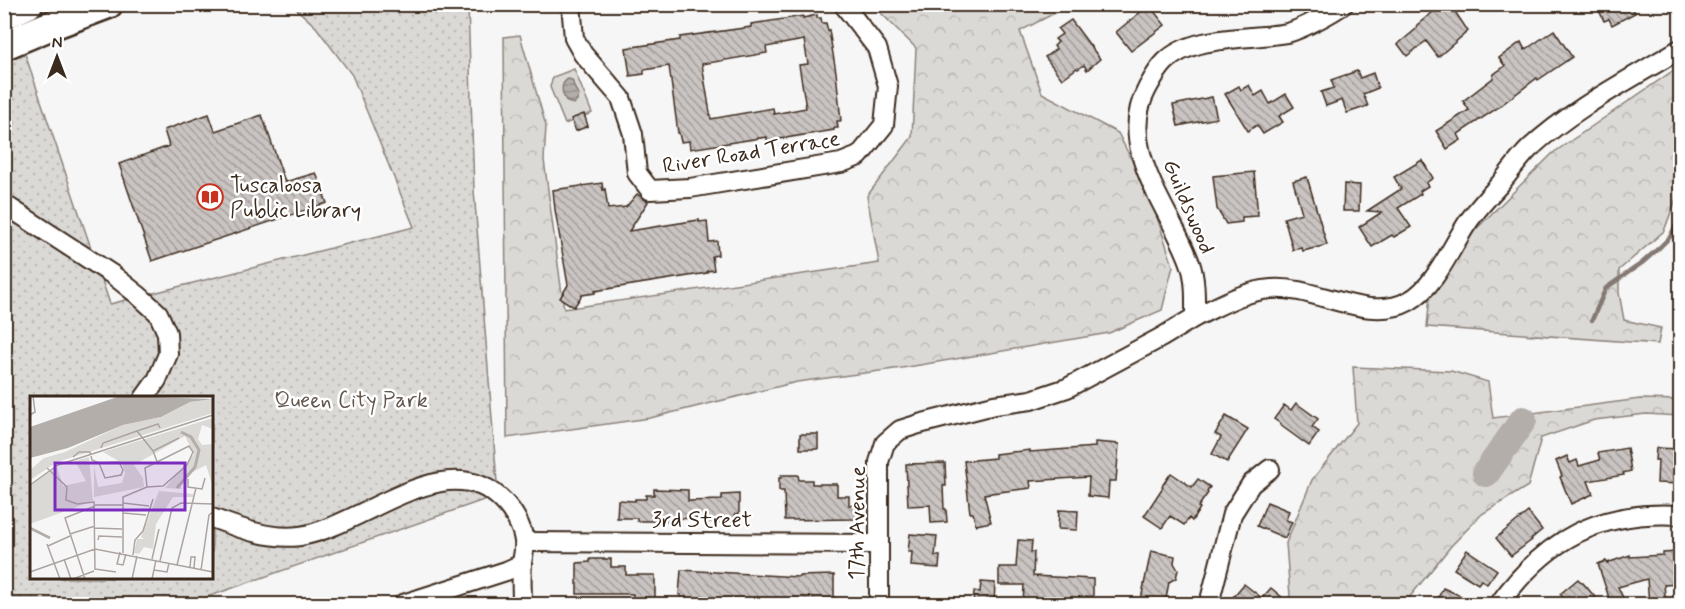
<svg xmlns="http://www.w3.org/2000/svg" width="1685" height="609" viewBox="0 0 1685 609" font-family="Mynerve,sans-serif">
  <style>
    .forest { fill: url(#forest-crowns); stroke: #8b827a; stroke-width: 1.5 }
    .park { fill: url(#park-dots); stroke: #8b827a; stroke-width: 1.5; fill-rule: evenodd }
    .pitch { fill: #dbd9d6; stroke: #8b827a; stroke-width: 1.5 }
    .water { fill: url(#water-rules); stroke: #847972; stroke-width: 1.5 }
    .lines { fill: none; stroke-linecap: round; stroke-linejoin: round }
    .stream { stroke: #847972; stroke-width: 4.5 }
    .river { stroke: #b4aeaa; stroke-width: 28 }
    .building { fill: url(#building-back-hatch); stroke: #3b2a1e; stroke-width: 1.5; fill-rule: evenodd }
    .minor-casing { stroke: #3b2a1e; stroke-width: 22 }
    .primary-casing { stroke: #3b2a1e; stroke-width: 33 }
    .minor { stroke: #fff; stroke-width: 18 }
    .primary { stroke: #fff; stroke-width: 28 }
    .labels { text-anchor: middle; stroke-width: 5; stroke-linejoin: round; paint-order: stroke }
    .street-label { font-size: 22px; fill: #3b2a1e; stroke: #fff }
    .poi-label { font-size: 22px; fill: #3b2a1e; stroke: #fff; text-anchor: start }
    .park-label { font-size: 22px; fill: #63564c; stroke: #fff }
    .inset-river { fill: none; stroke: #b4aeaa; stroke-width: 3 }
    .inset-road { fill: none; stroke: #aca4a0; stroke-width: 1.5 }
    .view { fill: #7b2cbf; fill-opacity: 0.15; stroke: #7b2cbf; stroke-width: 3 }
    .inset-edge { fill: none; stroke: #3b2a1e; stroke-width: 3 }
  </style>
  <defs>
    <pattern id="forest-crowns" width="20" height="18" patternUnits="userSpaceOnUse" patternTransform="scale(1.5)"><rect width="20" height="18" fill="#dbd9d6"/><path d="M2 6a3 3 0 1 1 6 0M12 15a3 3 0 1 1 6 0" fill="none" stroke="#bdbab7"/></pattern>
    <pattern id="park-dots" width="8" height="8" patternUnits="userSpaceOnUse" patternTransform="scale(1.5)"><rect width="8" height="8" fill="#dbd9d6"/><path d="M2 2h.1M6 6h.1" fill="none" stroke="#bdbab7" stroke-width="1.8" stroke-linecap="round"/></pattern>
    <pattern id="water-rules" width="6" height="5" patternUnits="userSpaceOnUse" patternTransform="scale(1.5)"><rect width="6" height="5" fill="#b4aeaa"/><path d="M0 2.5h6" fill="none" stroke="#948e8a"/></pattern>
    <pattern id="building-back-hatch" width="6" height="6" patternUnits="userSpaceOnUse" patternTransform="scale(1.5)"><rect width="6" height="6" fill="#c9c3c1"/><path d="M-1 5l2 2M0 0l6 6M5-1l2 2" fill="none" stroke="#a49f9c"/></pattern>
  </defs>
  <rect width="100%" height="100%" fill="#f7f6f6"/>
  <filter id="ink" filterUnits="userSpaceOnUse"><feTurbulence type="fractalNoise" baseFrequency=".0167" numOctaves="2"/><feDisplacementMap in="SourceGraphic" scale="12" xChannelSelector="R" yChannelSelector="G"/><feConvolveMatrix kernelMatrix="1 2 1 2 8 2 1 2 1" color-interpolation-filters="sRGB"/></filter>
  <g filter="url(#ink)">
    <g class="forest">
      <path d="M873,5H1070L1020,31L1042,93L1118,133L1150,196L1173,266L1162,310L1109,333L902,368L797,382L650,418L507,438L504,37L520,35L546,126L544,160L564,309L879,263L867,196L912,137L916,48Z"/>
      <path d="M1680,66V188L1664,231L1619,270V293L1624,320L1661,328L1658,344L1427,327L1430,295L1465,240L1553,153Z"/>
      <path d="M1353,367L1451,371L1488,382L1493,418L1640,399L1680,400V416L1646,414L1594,420L1541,438L1528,486L1482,514L1451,546L1404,604H1285L1290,596L1286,543L1312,480L1357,423Z"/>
    </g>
    <path class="park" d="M292,5H468L474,190L498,495L187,604H5V56L23,48L110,304L414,227L352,75L316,27ZM32,398H212V578H32Z"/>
    <path class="pitch" d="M574,69L592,113L565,124L550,87L553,77Z"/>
    <path class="water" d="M568,79L572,80L575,89L579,95L577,101L574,104L567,102C562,95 559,84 568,79Z"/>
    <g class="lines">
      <path class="stream" d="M1592,320L1606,288L1642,263L1660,247L1670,237L1680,217"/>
      <path class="river" d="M1486,473L1523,420"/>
    </g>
    <g class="building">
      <path d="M1443,4H1450L1468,31L1438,57L1426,41L1407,56L1398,44L1415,30L1417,25Z"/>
      <path d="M1605,4H1631L1635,13L1612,25L1609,19L1604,21L1598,8Z"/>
      <path d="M1149,5L1165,25L1131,51L1116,32Z"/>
      <path d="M817,15V18H821L822,23H826L828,31L829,30L836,72L841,121H837L838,128H834V130L767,141V137L690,149L689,141L681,142L679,133H678L669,66L644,70V74L630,76L626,48L680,40V37L751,27V24L803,16V18ZM804,40L808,64L799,65L806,108L774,114L773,108L711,119L702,64L767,53L766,47Z"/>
      <path d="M1071,20L1100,59L1087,70L1084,65L1078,69L1077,68L1062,79L1045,57L1056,49L1054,46L1058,42L1055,39L1062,34L1058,29Z"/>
      <path d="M1554,30L1572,57L1538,80L1537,78L1496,109L1458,134L1461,140L1447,149L1436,131L1469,110L1463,101L1493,78L1494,74L1505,66L1499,58L1521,42L1525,50Z"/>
      <path d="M1357,71L1360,78L1373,73L1378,88L1363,94L1368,106L1347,113L1342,100L1326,106L1321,92L1334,88L1331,80Z"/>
      <path d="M1249,85L1255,96L1263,91L1270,104L1286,94L1294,107L1279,116L1283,122L1263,134L1257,125L1248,131L1225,94L1239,86L1241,90Z"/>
      <path d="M1212,97L1217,118L1178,126L1173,105Z"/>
      <path d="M209,114L215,131L262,115L285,182L316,173L327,203L152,261L119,164L169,146L164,130Z"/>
      <path d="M584,114L588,126L576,131L571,119Z"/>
      <path d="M1422,160L1433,178L1426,183L1428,186L1420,191L1421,194L1398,208L1411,227L1394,237L1392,235L1372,247L1359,227L1382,212L1367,211L1401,189L1394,177Z"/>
      <path d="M1254,172L1258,216L1242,217V222L1226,224L1217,209L1213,176Z"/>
      <path d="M1307,177L1327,245L1303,251L1302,248L1293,250L1284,218L1302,213L1293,181Z"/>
      <path d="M602,183L603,190L605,189L608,209L626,207L637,194L648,202L629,231L699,220V222L707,221L709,242L717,241L718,255L712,256L714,270L707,271V273L595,291V293L582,295L574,307L560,298L568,285L555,210L553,190Z"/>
      <path d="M1344,184L1360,185L1359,211H1343Z"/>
      <path d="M1296,403L1318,419L1312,427L1319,432L1309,446L1280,425L1281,424L1274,419L1284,405L1291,410Z"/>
      <path d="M1226,416L1248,429L1227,462L1212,454L1221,437L1215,434Z"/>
      <rect x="800" y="434" width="18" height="15"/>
      <path d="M1095,442L1119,444L1116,481H1109L1108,498L1088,496L1089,477L1030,481L1031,488L984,494L991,522L976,525L973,513H970L964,461L995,458V454L1030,450V452L1095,447Z"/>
      <path d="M1627,448L1631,471L1623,473L1624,475L1588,481L1593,494L1571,504L1560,477L1562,476L1556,461L1567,456L1570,463L1577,460L1579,466L1600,460L1598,453Z"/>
      <path d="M1656,448L1680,449V484L1657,483L1658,460H1655Z"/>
      <path d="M945,463L946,486H943L944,509H946L947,522L931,523L930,505L908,506L906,464Z"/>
      <path d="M1171,473L1192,487L1198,479L1210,487L1207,492L1208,493L1198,507L1200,508L1192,521L1189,518L1184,525L1170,516L1162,528L1144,516L1163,487L1162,486Z"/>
      <path d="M781,475H798L799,480H812V484H837V496H849V505H856V519L785,520L784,491H779V478H781Z"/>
      <path d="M654,489L688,490V501L722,500V495L739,494V514H735V521L727,522H706V519L666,518V521H637V518H617L618,500L635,501V499H646V495H654Z"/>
      <path d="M1267,502L1289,511L1286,520L1292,522L1285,538L1257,526Z"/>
      <path d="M1059,510L1078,511L1077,530L1058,529Z"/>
      <path d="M1528,512L1542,530L1531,539L1532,540L1511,556L1496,538Z"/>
      <path d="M910,534L937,536L935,556H940L939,568L911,566L912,552H908Z"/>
      <path d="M1018,540L1032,541L1031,552H1034L1033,576L1093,579V597L1086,596V604H1023L1024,585H999V567H1016Z"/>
      <path d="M1467,550L1497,570L1487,584L1481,580L1478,584L1454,569Z"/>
      <path d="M1151,551L1175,556L1174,563L1178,570L1176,578L1169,582L1165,604H1140Z"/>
      <path d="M1676,552L1678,584L1664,585L1666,604H1649L1647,579L1618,587L1626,604H1611L1598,564L1606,561L1607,563L1630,555V557L1663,555V553Z"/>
      <path d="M590,559H611V567H626V575H655V604H633V594H577V563L590,562Z"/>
      <path d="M681,570L799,577V576L834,575V602L833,604H728L715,603V601L681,599V595H679Z"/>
      <path d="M1578,579L1582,583H1583L1601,604H1569L1560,594Z"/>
      <path d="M981,582L995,583L994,604H973L974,591L980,592Z"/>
      <path d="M1244,584L1262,598L1271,588L1290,604H1227Z"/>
      <path d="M1443,588L1479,604H1435Z"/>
    </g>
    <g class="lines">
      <g class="minor-casing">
        <g id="minor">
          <path d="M571,4L574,38L583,54L621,98L633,134L637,173L650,190L690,188L841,163L859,156L884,125L888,86L877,48L843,4"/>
          <path d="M1344,4C1332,13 1300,30 1287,33C1250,40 1193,34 1165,62C1157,70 1152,80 1147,89C1115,148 1171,209 1190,263C1196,280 1195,299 1195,317C1219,306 1244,291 1271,289C1315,285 1367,324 1409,301C1436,286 1451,247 1468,222C1477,209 1489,196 1500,184C1510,172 1519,159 1529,149C1573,108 1629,80 1680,49"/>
          <path d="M4,204L113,275L138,295L158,313L167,333L168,354L157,380L144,398"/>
          <path d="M212,518C239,528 270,540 300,536C362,527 447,443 503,501C513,511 522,526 524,541C525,548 523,556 522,563C521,577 522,591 522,604"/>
          <path d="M525,542L879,544"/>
          <path d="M403,604L506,571L522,564"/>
          <path d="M879,604V462L885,443L900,430L919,424L994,405L1031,400L1067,388L1162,337L1195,317"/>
          <path d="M1209,604L1232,514L1251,484L1270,469"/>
          <path d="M1499,604C1546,539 1599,510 1680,515"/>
        </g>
      </g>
      <g class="primary-casing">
        <g id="primary">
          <path d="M4,15L28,4"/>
          <path d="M4,45L47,27L108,4"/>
        </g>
      </g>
      <use href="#minor" class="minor"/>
      <use href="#primary" class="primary"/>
    </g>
  </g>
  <defs>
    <g id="library-ring" transform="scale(1.35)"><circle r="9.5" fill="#fff" stroke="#c8321e" stroke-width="1.5"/><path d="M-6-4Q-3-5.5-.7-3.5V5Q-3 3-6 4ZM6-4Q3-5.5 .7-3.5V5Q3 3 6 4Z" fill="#c8321e"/></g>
  </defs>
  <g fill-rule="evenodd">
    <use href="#library-ring" x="210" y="197"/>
  </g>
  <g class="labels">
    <g class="street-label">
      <text transform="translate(751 151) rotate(-9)" y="8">River Road Terrace</text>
      <text transform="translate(1190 206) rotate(67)" y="8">Guildswood</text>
      <text x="702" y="527">3rd Street</text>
      <text transform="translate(856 523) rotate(-89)" y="8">17th Avenue</text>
    </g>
    <g class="poi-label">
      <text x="230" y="192">Tuscaloosa<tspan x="230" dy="25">Public Library</tspan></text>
    </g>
    <g class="park-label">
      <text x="351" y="407">Queen City Park</text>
    </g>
  </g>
  <g transform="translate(30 396)">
    <rect width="183" height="183" fill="#f7f6f6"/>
    <path d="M183,22V33L172,29L168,43L172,49L183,48V91L176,69L157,79L150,88L152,93L135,92L164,58L155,40L104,69L113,82L114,91L64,101V70L68,91L92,87L95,77L92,67L73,56ZM129,95L163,98V101H143L126,128L123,153L114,151L109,158L104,157L107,143H114L111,141Z" fill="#dbd9d6"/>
    <path d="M183,3V17L27,66L0,84V74L14,62L35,56L93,29L131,21L160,6ZM59,61L63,105L0,128V89L27,71L33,90L56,85L45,65Z" fill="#dbd9d6"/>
    <path d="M90,0L183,3L160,6L131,21L93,29L38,52L0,62V31Z" fill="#b4aeaa"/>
    <path class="inset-river" d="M147,92L165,71L169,54L161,41L151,36M0,132L20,142"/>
    <path class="inset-road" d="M0,19L5,16L3,0M107,35L128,28L130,32M159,50L163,56L157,69L133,90L117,91L115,72ZM71,52L73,47L107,35L123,55L128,68M123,55L149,42M43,61L49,56H60L62,64L69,67M89,66L93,74L91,79L75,82L69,67ZM17,72L37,91L36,104L47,108L64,106L65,174M158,83V91L172,93L175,82M0,89L28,69L183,19M93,107L119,110M65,109H93M93,117L116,119M65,132L92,133M40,138L65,130M68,144L69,140L92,141M17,148L30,183M18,150L40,140M90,156L87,168L93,169L96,158M93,157V101L117,91M103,159L105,144L113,135L123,103M34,163L41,183M122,163L129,133M130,165L142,112L151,107L183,108M147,169L166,92M160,171L161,161H165L164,172M65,173L86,176M124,174L137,176L139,167M171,174L179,119L183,116M0,176L65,153L183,176M43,183L64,175M55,183L35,122L65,110M102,183L107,160M122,183L126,164"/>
    <path class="view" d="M25,67H155V114H25Z"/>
    <rect width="183" height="183" class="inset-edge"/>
  </g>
  <rect width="1685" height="609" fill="none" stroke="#fff" stroke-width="24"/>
  <rect x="12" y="12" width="1661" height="585" fill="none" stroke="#3b2a1e" stroke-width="2" filter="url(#ink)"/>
  <g transform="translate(57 57)" stroke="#ffffff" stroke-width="4.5" paint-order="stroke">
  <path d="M0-4.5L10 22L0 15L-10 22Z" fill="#3b2a1e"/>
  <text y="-9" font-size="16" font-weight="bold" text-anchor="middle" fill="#3b2a1e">N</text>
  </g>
</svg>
